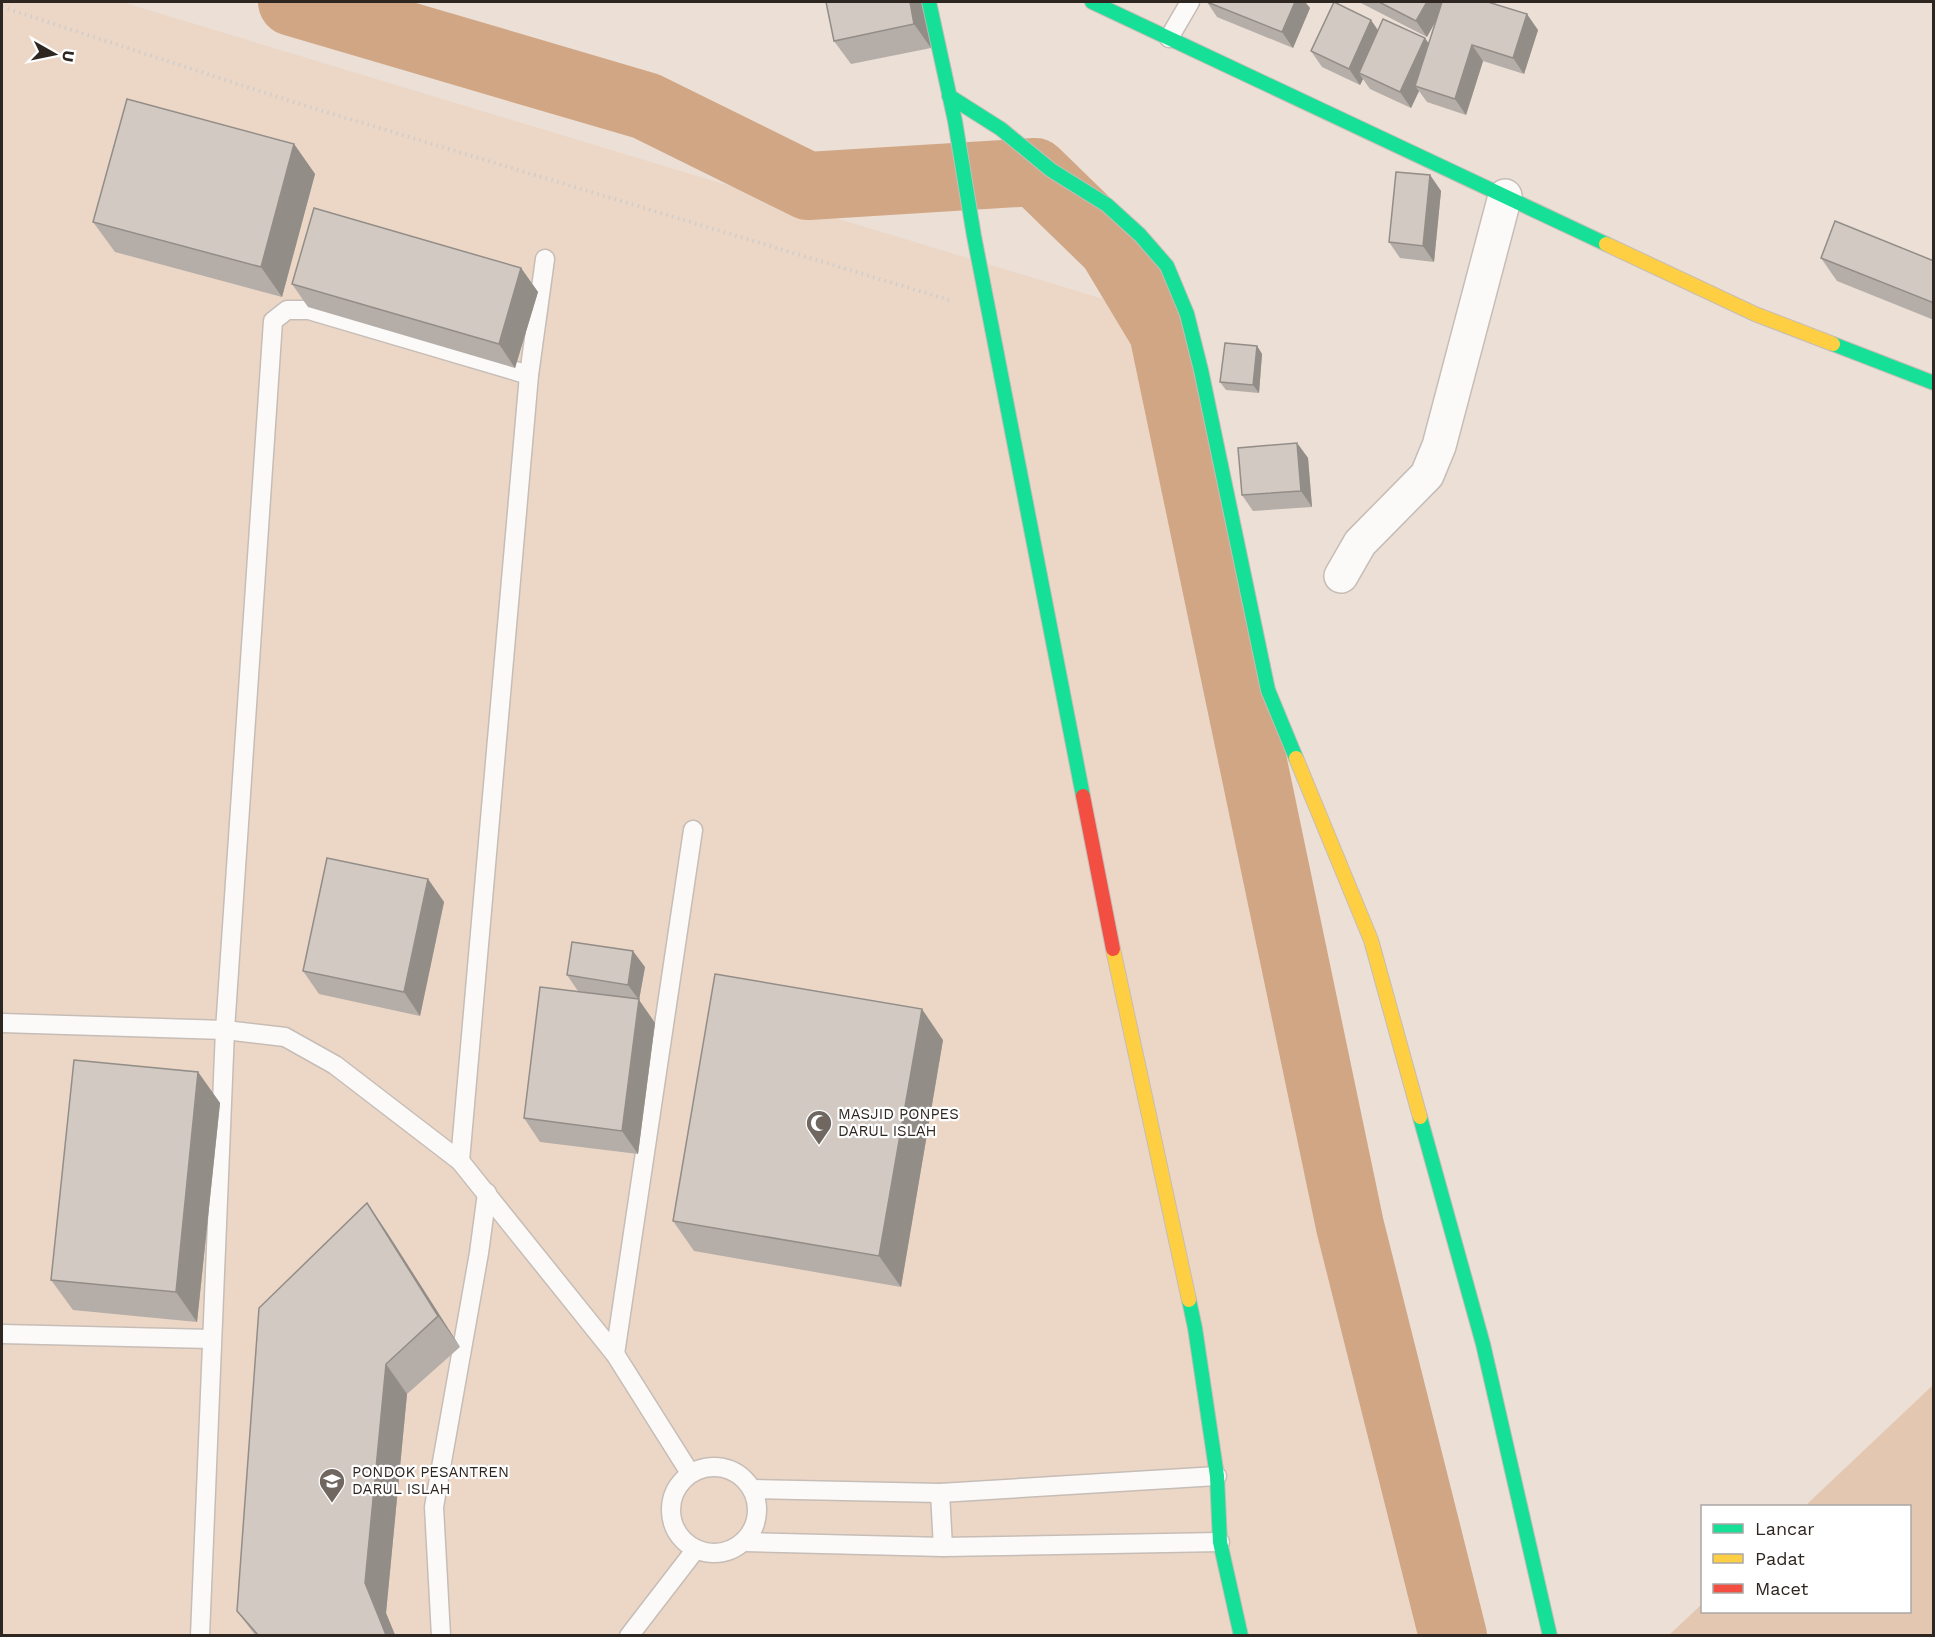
<svg xmlns="http://www.w3.org/2000/svg" width="1935" height="1637" viewBox="0 0 1935 1637" font-family="'Work Sans',sans-serif">
  <style>
    .built { fill: #ecd7c7 }
    .green { fill: #e4c7b1 }
    .lines { fill: none; stroke-linecap: round; stroke-linejoin: round }
    .river { stroke: #d0a685; stroke-width: 68 }
    .lane-casing { stroke: #c6bdb6; stroke-width: 21 }
    .street-casing { stroke: #c6bdb6; stroke-width: 36 }
    .fast-casing { stroke: #c6bdb6; stroke-width: 16 }
    .slow-casing { stroke: #c6bdb6; stroke-width: 16 }
    .jam-casing { stroke: #c6bdb6; stroke-width: 16 }
    .path { stroke: #d1cdca; stroke-width: 4; stroke-dasharray: 1.5 4.5; stroke-linecap: butt }
    .lane { stroke: #fcfaf9; stroke-width: 18 }
    .street { stroke: #fcfaf9; stroke-width: 33 }
    .fast { stroke: #16e098; stroke-width: 14 }
    .slow { stroke: #ffcf43; stroke-width: 14 }
    .jam { stroke: #f24e42; stroke-width: 14 }
    .wall { fill: #b5ada7 }
    .shaded-wall { fill: #938d88 }
    .building { fill: #d2c9c2; stroke: #938d88; stroke-width: 1.5 }
    .labels { text-anchor: middle; stroke-width: 4.5; stroke-linejoin: round; paint-order: stroke }
    .poi-label { font-size: 15px; fill: #2e2620; stroke: #fff; text-anchor: start }
  </style>
  <rect width="100%" height="100%" fill="#ebdfd6"/>
  <path class="built" d="M2,2H122L1123,305L1454,1635L2,1636Z"/>
  <path class="green" d="M1933,1385V1635H1669L1702,1604V1612H1910V1506H1805Z"/>
  <g class="lines">
    <path class="river" d="M292,2L646,106L808,186L1035,172L1112,247L1163,332L1350,1226L1453,1636"/>
    <g class="lane-casing">
      <g id="lane">
        <path d="M1169,38L1190,2"/>
        <path d="M2,1023L225,1030L285,1037L335,1065L460,1161L615,1354L690,1473"/>
        <path d="M460,1161L529,375L545,259"/>
        <path d="M2,1334L211,1339"/>
        <path d="M615,1354L693,830"/>
        <circle cx="714" cy="1510" r="43"/>
        <path d="M753,1489L940,1493L1217,1476"/>
        <path d="M940,1493L943,1547"/>
        <path d="M745,1542L943,1547L1220,1542"/>
        <path d="M200,1636L225,1030L273,321L287,310H309L529,375"/>
        <path d="M441,1636L434,1507L479,1253L487,1193"/>
        <path d="M629,1636L696,1549"/>
      </g>
    </g>
    <g class="street-casing">
      <path id="street" d="M1341,576L1360,543L1427,475L1439,446L1505,196"/>
    </g>
    <g class="fast-casing">
      <g id="fast">
        <path d="M929,2L955,121L974,236L1083,796"/>
        <path d="M1092,2L1606,244"/>
        <path d="M949,96L1001,129L1051,170L1107,205L1140,235L1167,266L1187,314L1201,370L1268,690L1296,758"/>
        <path d="M1833,344L1934,383"/>
        <path d="M1420,1117L1483,1344L1550,1636"/>
        <path d="M1189,1300L1195,1328L1217,1476L1220,1542L1241,1636"/>
      </g>
    </g>
    <g class="slow-casing">
      <g id="slow">
        <path d="M1606,244L1755,314L1833,344"/>
        <path d="M1296,758L1371,940L1420,1117"/>
        <path d="M1113,949L1189,1300"/>
      </g>
    </g>
    <g class="jam-casing">
      <path id="jam" d="M1083,796L1113,949"/>
    </g>
    <path class="path" d="M2,7L293,102L949,300"/>
    <use href="#lane" class="lane"/>
    <use href="#street" class="street"/>
    <use href="#fast" class="fast"/>
    <use href="#slow" class="slow"/>
    <use href="#jam" class="jam"/>
  </g>
  <g class="wall">
    <path d="M826,2H921L931,48L851,64L834,41Z"/>
    <path d="M1207,2H1305L1310,8L1293,48L1217,17Z"/>
    <path d="M1359,2H1488L1538,30L1524,74L1483,61L1466,115L1427,102L1419,91L1411,108L1370,89L1363,79L1360,85L1322,67L1311,51L1378,30L1429,44L1437,19L1427,37Z"/>
    <path d="M294,144L315,174L282,297L115,252L93,222Z"/>
    <path d="M1430,175L1441,191L1434,262L1400,258L1389,242Z"/>
    <path d="M1821,258L1934,261V320L1837,281Z"/>
    <path d="M521,268L538,292L515,368L308,307L292,284Z"/>
    <path d="M1257,346L1262,354L1259,393L1226,390L1220,382Z"/>
    <path d="M1297,443L1308,458L1312,507L1253,511L1242,495Z"/>
    <path d="M428,879L444,902L420,1016L319,994L303,971Z"/>
    <path d="M645,967L639,1000L655,1023L638,1154L540,1142L524,1118L598,994L578,991L567,975Z"/>
    <path d="M943,1040L901,1287L694,1251L673,1221Z"/>
    <path d="M198,1072L220,1103L197,1322L73,1310L51,1280Z"/>
    <path d="M367,1203L388,1234L460,1347L407,1394L386,1613L395,1635H255L237,1611Z"/>
  </g>
  <g class="shaded-wall">
    <path d="M910,2H921L931,48L914,24Z"/>
    <path d="M1295,2H1305L1310,8L1293,48L1282,32Z"/>
    <path d="M1427,2H1446L1427,37L1416,21Z"/>
    <path d="M1527,14L1538,30L1524,74L1513,58Z"/>
    <path d="M1371,20L1382,36L1359,73L1363,79L1360,85L1349,69Z"/>
    <path d="M1425,38L1436,54L1415,86L1419,91L1411,108L1400,92Z"/>
    <path d="M1472,45L1483,61L1466,115L1455,99Z"/>
    <path d="M294,144L315,174L282,297L261,267Z"/>
    <path d="M1430,175L1441,191L1434,262L1423,246Z"/>
    <path d="M521,268L538,292L515,368L499,344Z"/>
    <path d="M1257,346L1262,354L1259,393L1253,385Z"/>
    <path d="M1297,443L1308,458L1312,507L1301,491Z"/>
    <path d="M428,879L444,902L420,1016L404,992Z"/>
    <path d="M633,951L645,967L639,1000L655,1023L638,1154L622,1131L639,1000L628,985Z"/>
    <path d="M922,1009L943,1040L901,1287L879,1256Z"/>
    <path d="M198,1072L220,1103L197,1322L176,1292Z"/>
    <path d="M367,1203L388,1234L460,1347L438,1316Z"/>
    <path d="M386,1364L407,1394L386,1613L395,1635H386L365,1583Z"/>
  </g>
  <g class="building">
    <path d="M826,2H910L914,24L834,41Z"/>
    <path d="M1207,2H1295L1282,32Z"/>
    <path d="M1334,2L1371,20L1349,69L1311,51Z"/>
    <path d="M1379,2H1427L1416,21Z"/>
    <path d="M1442,2H1488L1527,14L1513,58L1472,45L1455,99L1415,86Z"/>
    <path d="M1383,19L1425,38L1400,92L1359,73Z"/>
    <path d="M127,99L294,144L261,267L93,222Z"/>
    <path d="M1396,172L1430,175L1423,246L1389,242Z"/>
    <path d="M314,208L521,268L499,344L292,284Z"/>
    <path d="M1835,221L1934,261V303L1821,258Z"/>
    <path d="M1225,343L1257,346L1253,385L1220,382Z"/>
    <path d="M1297,443L1301,491L1242,495L1238,448Z"/>
    <path d="M327,858L428,879L404,992L303,971Z"/>
    <path d="M572,942L633,951L628,985L567,975Z"/>
    <path d="M715,974L922,1009L879,1256L673,1221Z"/>
    <path d="M540,987L639,999L622,1131L524,1118Z"/>
    <path d="M74,1060L198,1072L176,1292L51,1280Z"/>
    <path d="M367,1203L438,1316L386,1364L365,1583L386,1635H258L237,1611L259,1308Z"/>
  </g>
  <defs>
    <g id="mosque-pin" transform="scale(1.35)"><path d="M0 17L-7.5 6A9.5 9.5 0 1 1 7.5 6Z" fill="#706760" stroke="#fff"/><path d="M3.5-4.9A6 6 0 1 0 3.5 4.9A5 5 0 1 1 3.5-4.9Z" fill="#fff"/></g>
    <g id="school-pin" transform="scale(1.35)"><path d="M0 17L-7.5 6A9.5 9.5 0 1 1 7.5 6Z" fill="#706760" stroke="#fff"/><path d="M0-5L7-2L0 1L-7-2ZM-4 1L0 2.5L4 1V4Q0 6-4 4Z" fill="#fff"/></g>
  </defs>
  <g fill-rule="evenodd">
    <use href="#mosque-pin" x="819" y="1123"/>
    <use href="#school-pin" x="332" y="1481"/>
  </g>
  <g class="labels">
    <g class="poi-label">
      <text x="838" y="1119">MASJID PONPES<tspan x="838" dy="17">DARUL ISLAH</tspan></text>
      <text x="352" y="1477">PONDOK PESANTREN<tspan x="352" dy="17">DARUL ISLAH</tspan></text>
    </g>
  </g>
  <rect width="1935" height="1637" fill="none" stroke="#2e2620" stroke-width="6"/>
  <rect x="1701" y="1505" width="210" height="108" fill="#ffffff" stroke="#aba8a6" stroke-width="1.5"/>
  <rect x="1713" y="1524" width="30" height="9" fill="#16e098" stroke="#aba8a6" stroke-width="1.5"/>
  <text x="1755" y="1535" font-size="18" fill="#2e2620">Lancar</text>
  <rect x="1713" y="1554" width="30" height="9" fill="#ffcf43" stroke="#aba8a6" stroke-width="1.5"/>
  <text x="1755" y="1565" font-size="18" fill="#2e2620">Padat</text>
  <rect x="1713" y="1584" width="30" height="9" fill="#f24e42" stroke="#aba8a6" stroke-width="1.5"/>
  <text x="1755" y="1595" font-size="18" fill="#2e2620">Macet</text>
  <g transform="translate(54 54) rotate(99)" stroke="#ffffff" stroke-width="4.5" paint-order="stroke">
  <path d="M0-4.5L10 22L0 15L-10 22Z" fill="#2e2620"/>
  <text y="-9" font-size="16" font-weight="bold" text-anchor="middle" fill="#2e2620">U</text>
  </g>
</svg>
